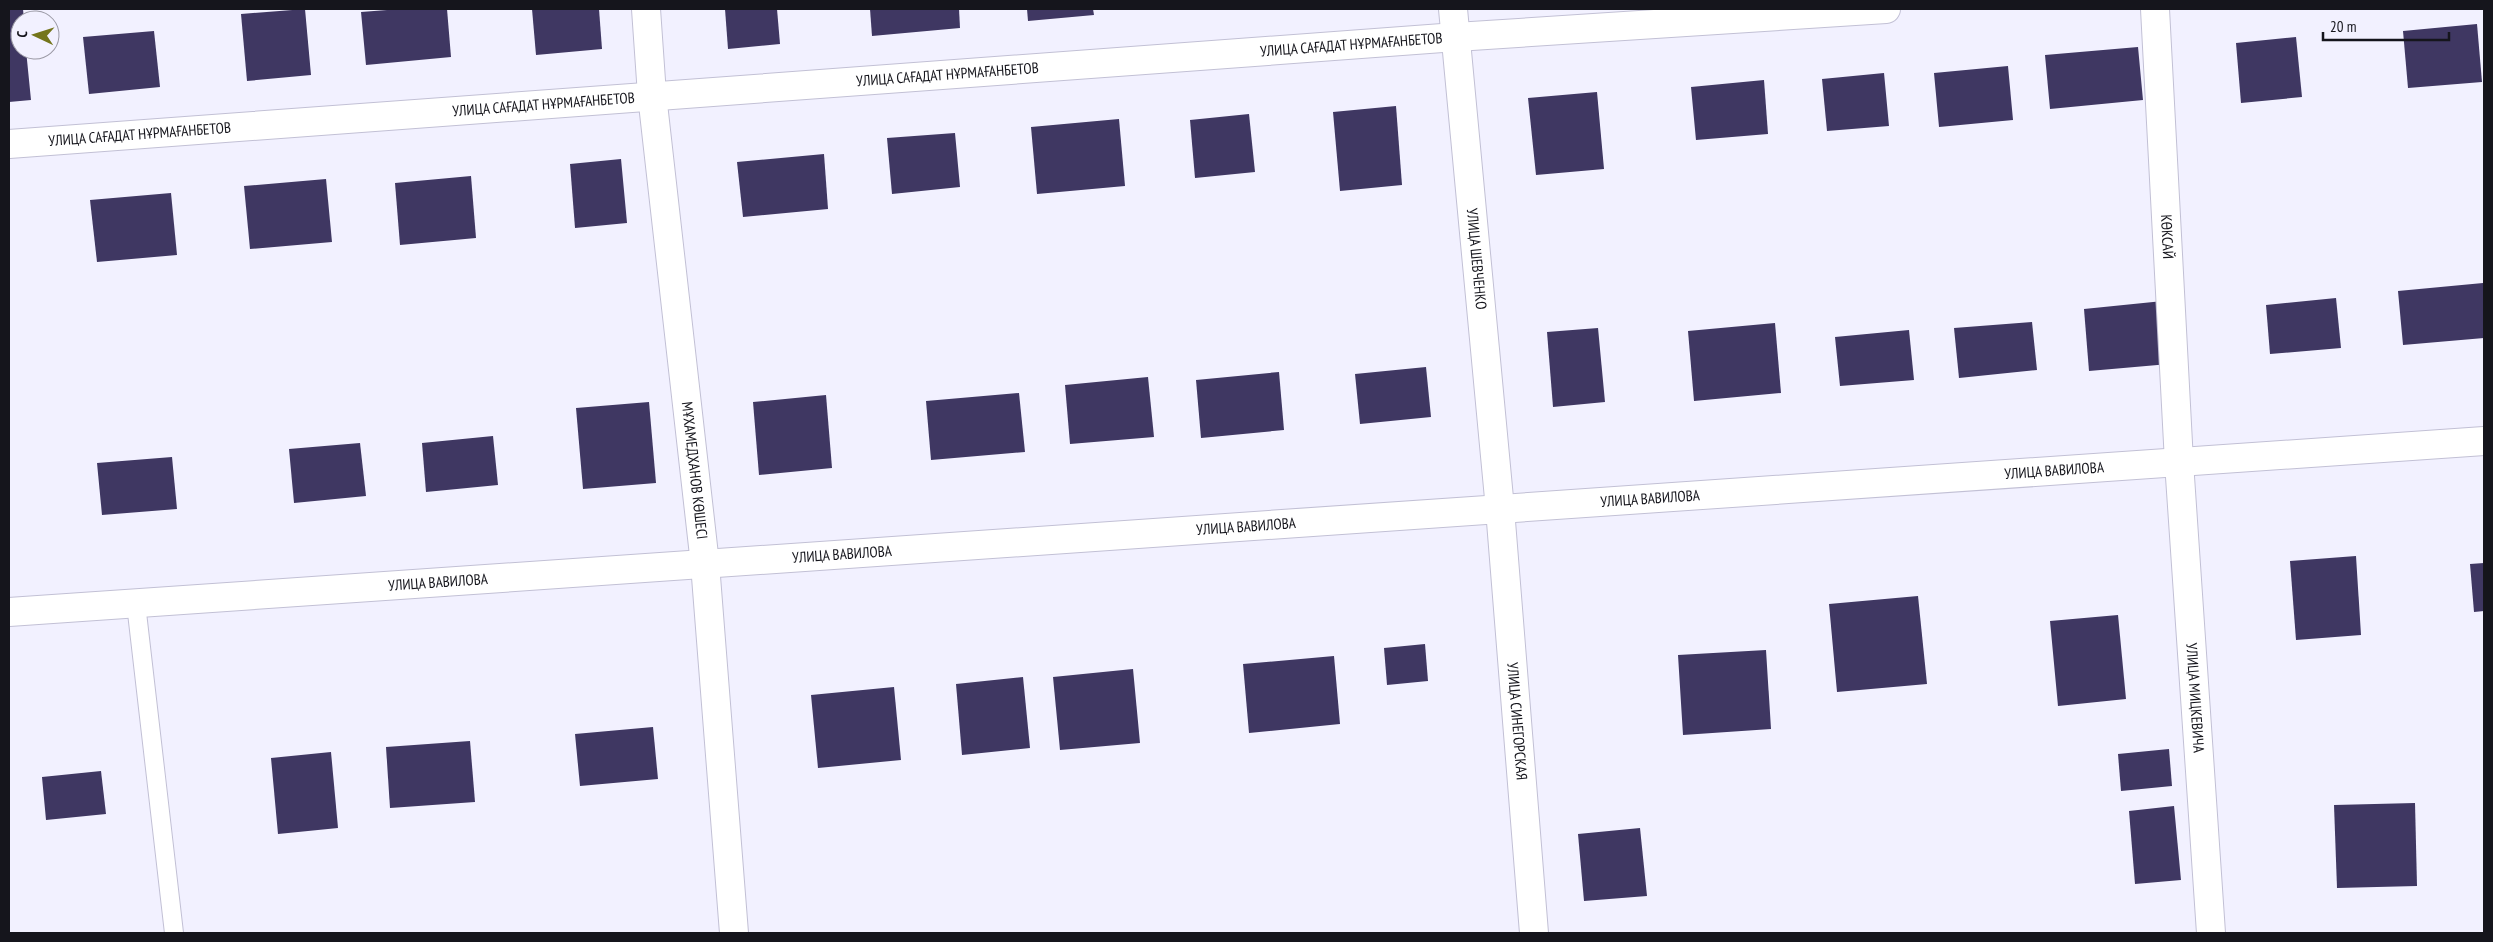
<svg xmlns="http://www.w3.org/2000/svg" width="2493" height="942" viewBox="0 0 2493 942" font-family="'PT Sans Narrow',sans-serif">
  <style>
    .building { fill: #3f3762 }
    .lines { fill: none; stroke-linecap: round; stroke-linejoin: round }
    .service-casing { stroke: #c2c0d5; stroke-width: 20 }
    .minor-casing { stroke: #c2c0d5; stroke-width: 30 }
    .tertiary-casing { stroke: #c2c0d5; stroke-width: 30 }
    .service { stroke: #fff; stroke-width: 18 }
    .minor { stroke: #fff; stroke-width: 28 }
    .tertiary { stroke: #fff; stroke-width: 28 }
    .labels { text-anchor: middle; stroke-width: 5; stroke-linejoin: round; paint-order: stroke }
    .street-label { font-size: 15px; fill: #15151c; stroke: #f2f1ff }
  </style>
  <rect width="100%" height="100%" fill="#f2f1ff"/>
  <g class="building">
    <path d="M9,9H23L24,20H20V50H26L31,100L9,102Z"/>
    <path d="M305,9L311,75L247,81L241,14Z"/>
    <path d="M400,9H447L451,57L366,65L361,12Z"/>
    <path d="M532,9H599L602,49L536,55Z"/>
    <path d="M725,9H777L780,44L728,49Z"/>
    <path d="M870,9H959L960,28L872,36Z"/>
    <path d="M1027,9H1093L1094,15L1028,21Z"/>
    <path d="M2477,24L2482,82L2408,88L2403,31Z"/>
    <path d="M154,31L160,87L89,94L83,37Z"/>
    <path d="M2296,37L2302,97L2241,103L2236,43Z"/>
    <path d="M2138,47L2143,100L2050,109L2045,55Z"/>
    <path d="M2008,66L2013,120L1939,127L1934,73Z"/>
    <path d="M1884,73L1889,126L1827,131L1822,79Z"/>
    <path d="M1764,80L1768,134L1696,140L1691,87Z"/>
    <path d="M1597,92L1604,169L1536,175L1528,98Z"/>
    <path d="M1396,106L1402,185L1340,191L1333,112Z"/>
    <path d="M1249,114L1255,172L1195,178L1190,120Z"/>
    <path d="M1119,119L1125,186L1037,194L1031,127Z"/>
    <path d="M955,133L960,187L892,194L887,138Z"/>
    <path d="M824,154L828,209L743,217L737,162Z"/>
    <path d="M621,159L627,223L575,228L570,164Z"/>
    <path d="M471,176L476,238L400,245L395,183Z"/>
    <path d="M326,179L332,242L250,249L244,186Z"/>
    <path d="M171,193L177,255L97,262L90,200Z"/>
    <path d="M2483,283L2484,338L2403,345L2398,291Z"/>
    <path d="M2336,298L2341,348L2270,354L2266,305Z"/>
    <path d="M2163,301L2169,364L2089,371L2084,309Z"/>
    <path d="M2032,322L2037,370L1959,378L1954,328Z"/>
    <path d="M1775,323L1781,393L1694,401L1688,331Z"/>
    <path d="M1598,328L1605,402L1553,407L1547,332Z"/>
    <path d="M1909,330L1914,380L1840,386L1835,337Z"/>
    <path d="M1426,367L1431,417L1360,424L1355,374Z"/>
    <path d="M1279,372L1284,430L1201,438L1196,380Z"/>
    <path d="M1148,377L1154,437L1070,444L1065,385Z"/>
    <path d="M1019,393L1025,452L931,460L926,401Z"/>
    <path d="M826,395L832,468L759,475L753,402Z"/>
    <path d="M649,402L656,483L583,489L576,408Z"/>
    <path d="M493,436L498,485L426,492L422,443Z"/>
    <path d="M360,443L366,496L294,503L289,449Z"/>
    <path d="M172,457L177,509L102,515L97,463Z"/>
    <path d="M2356,556L2361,635L2296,640L2290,561Z"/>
    <path d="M2484,563V611L2474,612L2470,564Z"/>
    <path d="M1918,596L1927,684L1837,692L1829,604Z"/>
    <path d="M2118,615L2126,699L2058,706L2050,621Z"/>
    <path d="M1425,644L1428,681L1387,685L1384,648Z"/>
    <path d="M1766,650L1771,729L1683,735L1678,655Z"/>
    <path d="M1334,656L1340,724L1249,733L1243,664Z"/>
    <path d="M1133,669L1140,743L1060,750L1053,677Z"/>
    <path d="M1023,677L1030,748L962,755L956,684Z"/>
    <path d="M894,687L901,760L818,768L811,695Z"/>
    <path d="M653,727L658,779L580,786L575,734Z"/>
    <path d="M470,741L475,802L390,808L386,747Z"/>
    <path d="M2169,749L2172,786L2121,791L2118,754Z"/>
    <path d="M331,752L338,828L278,834L271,758Z"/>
    <path d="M101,771L106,814L46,820L42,777Z"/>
    <path d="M2415,803L2417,886L2337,888L2334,805Z"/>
    <path d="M2174,806L2181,880L2135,884L2129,811Z"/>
    <path d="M1640,828L1647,896L1584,901L1578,834Z"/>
  </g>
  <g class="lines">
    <g class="service-casing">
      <path id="service" d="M136,604L174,933"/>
    </g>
    <g class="minor-casing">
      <g id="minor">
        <path id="s1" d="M646,9L652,95L705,564L734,933"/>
        <path id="s2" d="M1453,9L1500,509L1534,933"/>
        <path id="s3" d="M2155,9L2179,462L2211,933"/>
        <path id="s4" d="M9,144L1456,37L1886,9"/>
      </g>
    </g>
    <g class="tertiary-casing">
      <g id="tertiary">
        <path id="s5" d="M9,612L2484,441"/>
      </g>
    </g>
    <use href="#service" class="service"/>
    <use href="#minor" class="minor"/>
    <use href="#tertiary" class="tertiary"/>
  </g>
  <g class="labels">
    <g class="street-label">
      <text dy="5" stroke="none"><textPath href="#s4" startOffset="1346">УЛИЦА САҒАДАТ НҰРМАҒАНБЕТОВ</textPath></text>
      <text dy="5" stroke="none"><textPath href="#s4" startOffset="941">УЛИЦА САҒАДАТ НҰРМАҒАНБЕТОВ</textPath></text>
      <text dy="5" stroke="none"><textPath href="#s4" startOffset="536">УЛИЦА САҒАДАТ НҰРМАҒАНБЕТОВ</textPath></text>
      <text dy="5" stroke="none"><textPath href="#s4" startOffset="131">УЛИЦА САҒАДАТ НҰРМАҒАНБЕТОВ</textPath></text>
      <text dy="5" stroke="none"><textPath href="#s3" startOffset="228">КӨКСАЙ</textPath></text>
      <text dy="5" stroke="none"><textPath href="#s2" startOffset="251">УЛИЦА ШЕВЧЕНКО</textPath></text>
      <text dy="5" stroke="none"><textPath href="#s1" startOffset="464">МҰХАМЕДХАНОВ КӨШЕСІ</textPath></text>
      <text dy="5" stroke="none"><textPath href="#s5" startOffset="2050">УЛИЦА ВАВИЛОВА</textPath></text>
      <text dy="5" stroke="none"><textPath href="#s5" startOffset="1645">УЛИЦА ВАВИЛОВА</textPath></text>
      <text dy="5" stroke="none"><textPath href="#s5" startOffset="1240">УЛИЦА ВАВИЛОВА</textPath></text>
      <text dy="5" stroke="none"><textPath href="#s5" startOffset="835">УЛИЦА ВАВИЛОВА</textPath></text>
      <text dy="5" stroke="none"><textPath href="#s5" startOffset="430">УЛИЦА ВАВИЛОВА</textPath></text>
      <text dy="5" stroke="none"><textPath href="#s3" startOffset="690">УЛИЦА МИЦКЕВИЧА</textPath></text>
      <text dy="5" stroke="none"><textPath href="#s2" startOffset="715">УЛИЦА СИНЕГОРСКАЯ</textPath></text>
    </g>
  </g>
  <rect width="2493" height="942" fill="none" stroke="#15151c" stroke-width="20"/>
  <g transform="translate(35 35) rotate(274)"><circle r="24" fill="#f2f1ff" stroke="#9a99a4"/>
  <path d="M0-4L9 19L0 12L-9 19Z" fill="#74751b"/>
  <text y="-8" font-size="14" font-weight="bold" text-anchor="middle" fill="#15151c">С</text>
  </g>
  <path d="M2323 32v8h126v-8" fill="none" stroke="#15151c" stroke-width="2.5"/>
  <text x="2330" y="32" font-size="15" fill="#15151c" stroke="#f2f1ff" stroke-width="4" paint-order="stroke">20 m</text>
</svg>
